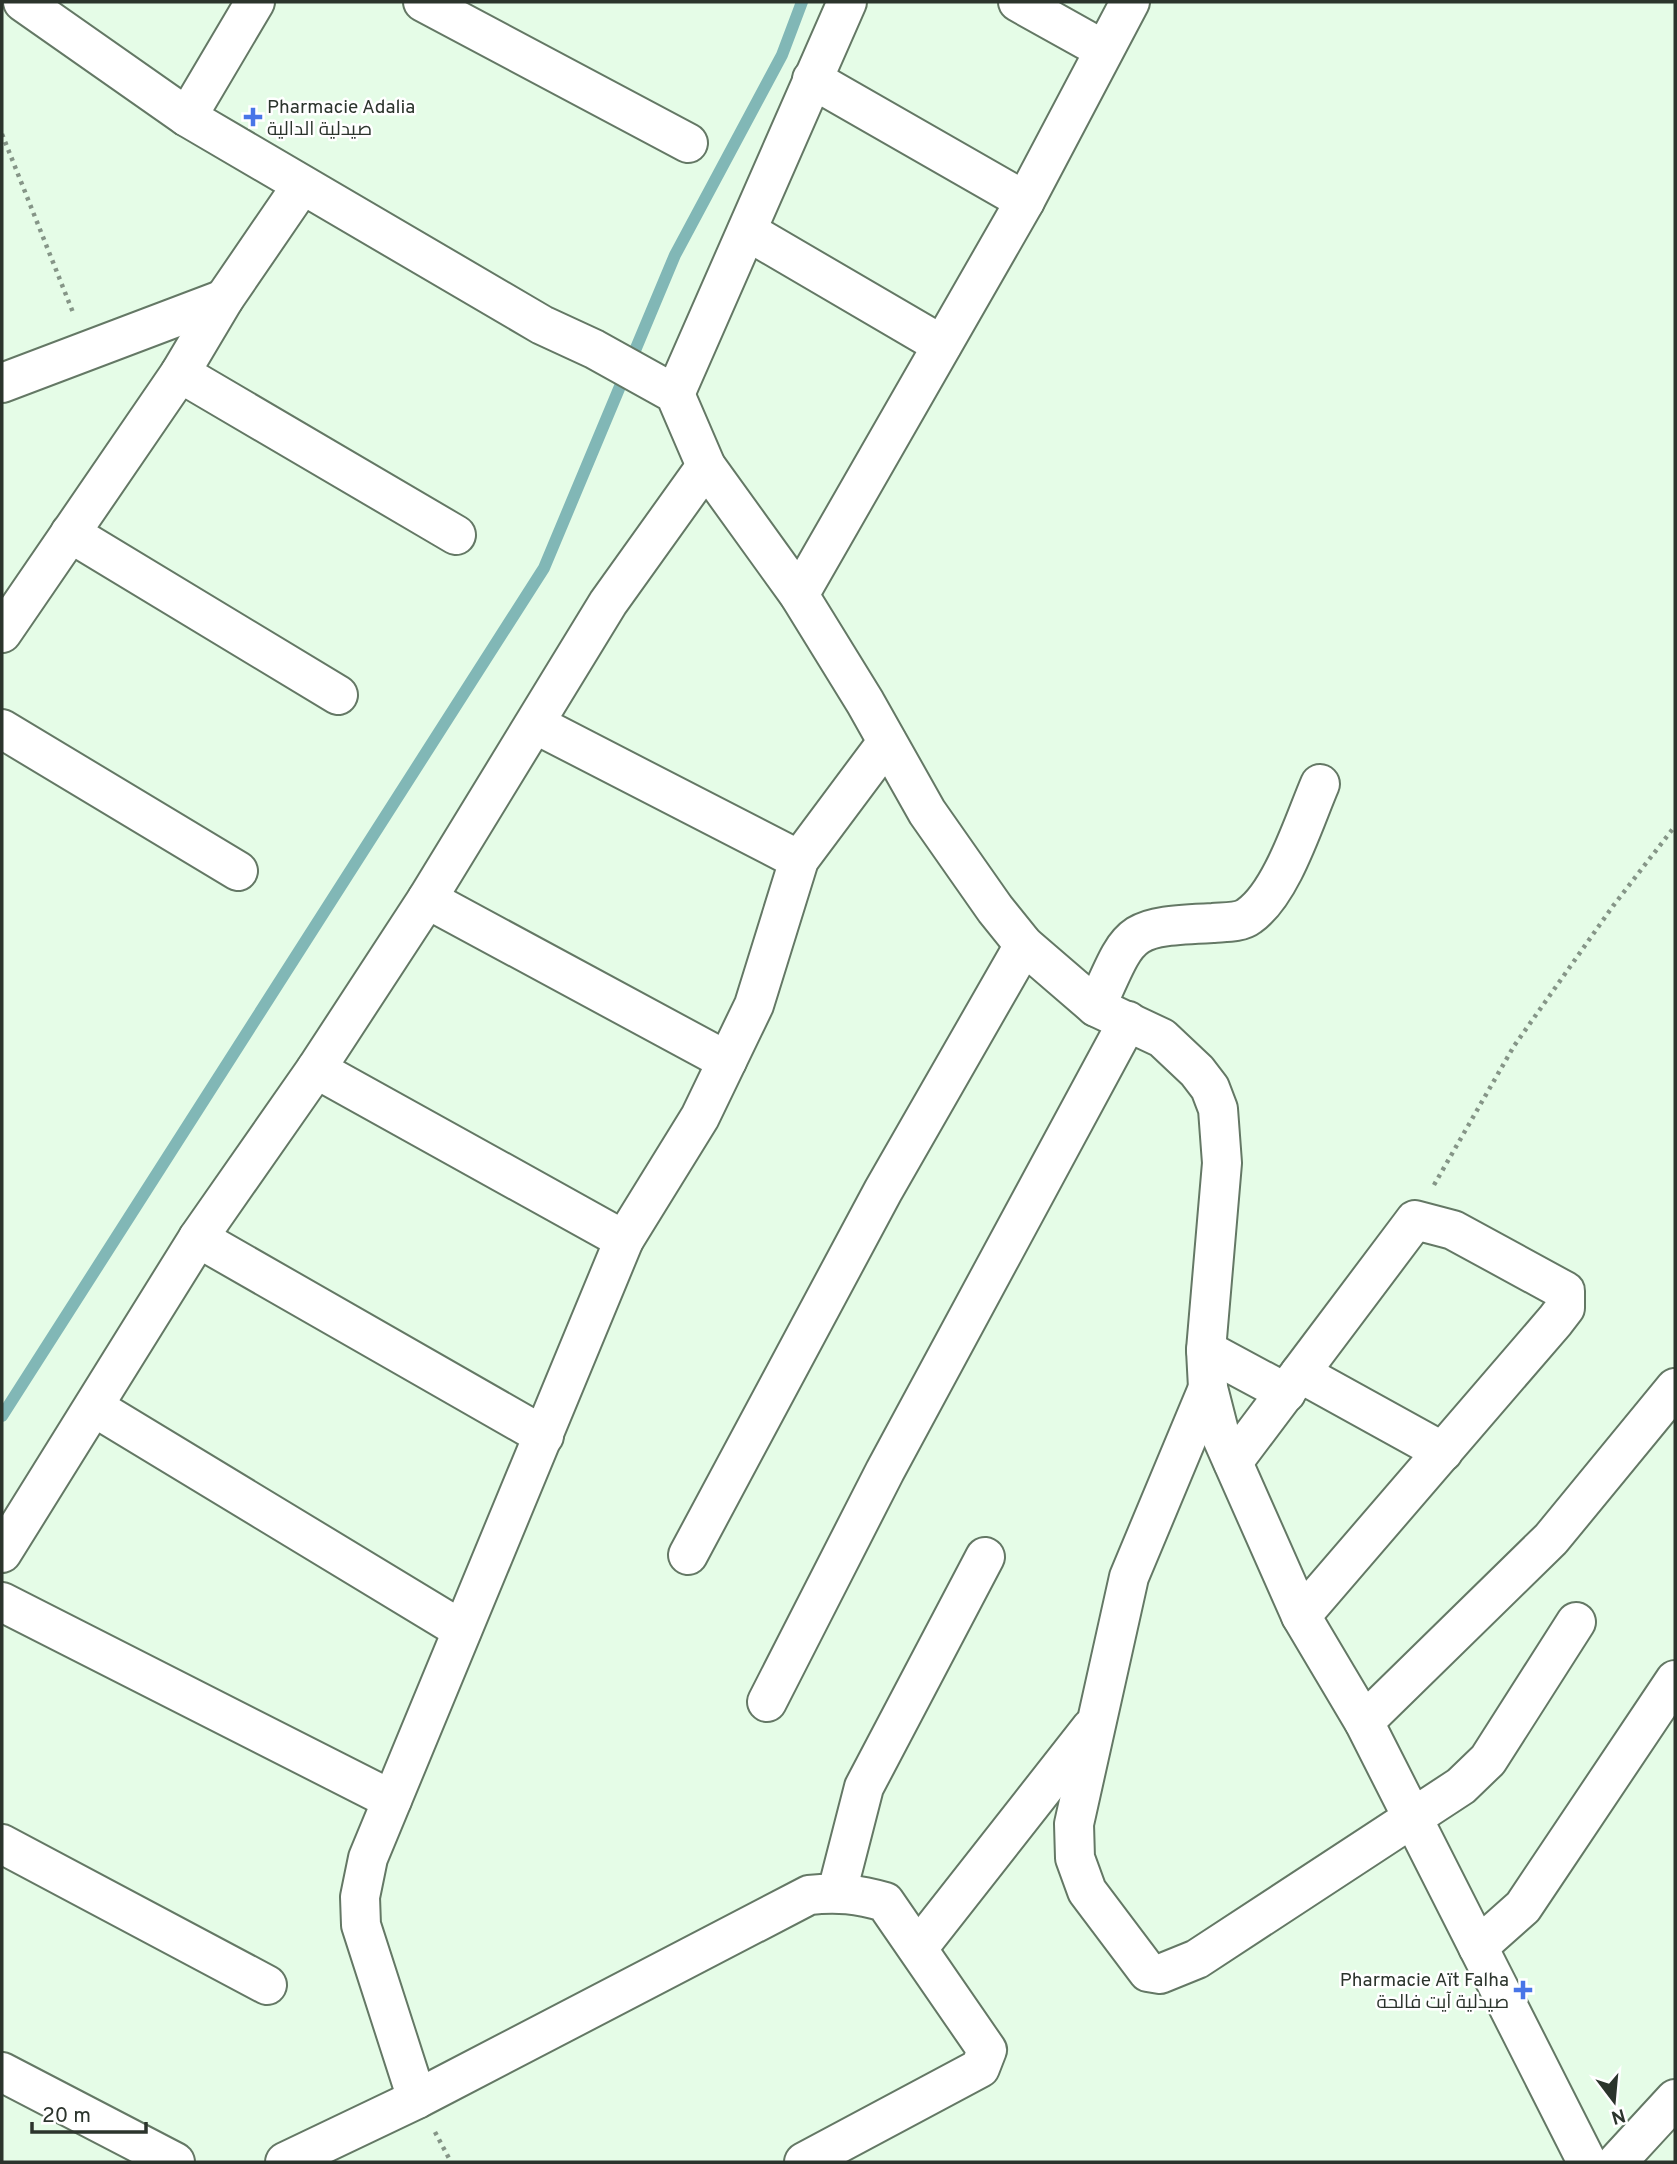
<svg xmlns="http://www.w3.org/2000/svg" width="1677" height="2164" viewBox="0 0 1677 2164" font-family="Overpass,Cairo,sans-serif">
  <style>
    .lines { fill: none; stroke-linecap: round; stroke-linejoin: round }
    .stream { stroke: #81b7b6; stroke-width: 12 }
    .minor-casing { stroke: #647865; stroke-width: 42 }
    .path { stroke: #859587; stroke-width: 4.5; stroke-dasharray: 3.5 5; stroke-linecap: butt }
    .minor { stroke: #fff; stroke-width: 38 }
    .poi-dot { fill: #4875e7; stroke: #fff; stroke-width: 2.5 }
    .labels { text-anchor: middle; stroke-width: 5; stroke-linejoin: round; paint-order: stroke }
    .poi-label { font-size: 19px; fill: #2b342c; stroke: #fff; text-anchor: start }
  </style>
  <rect width="100%" height="100%" fill="#e5fce7"/>
  <g class="lines">
    <path class="stream" d="M2,1416L544,568L675,255L782,55L802,2"/>
    <g class="minor-casing">
      <g id="minor">
        <path d="M23,2L187,117L542,325L594,349L675,394L706,466L799,595L865,702L927,812L995,909L1024,945L1096,1007L1162,1038L1197,1071L1210,1088L1218,1109L1222,1163L1206,1350L1208,1388L1219,1431L1301,1616L1364,1722L1587,2162"/>
        <path d="M423,2L688,143"/>
        <path d="M1018,2L1104,50"/>
        <path d="M812,79L1025,201"/>
        <path d="M187,117L255,2"/>
        <path d="M747,231L942,345"/>
        <path d="M180,373L456,535"/>
        <path d="M2,383L224,299"/>
        <path d="M675,394L847,2"/>
        <path d="M70,533L338,695"/>
        <path d="M799,595L1025,201L1130,2"/>
        <path d="M2,633L180,373L224,299L302,185"/>
        <path d="M535,724L799,860"/>
        <path d="M2,729L238,871"/>
        <path d="M427,899L727,1061"/>
        <path d="M1096,1007C1131,929 1126,927 1213,923C1224,922 1240,923 1249,916C1282,893 1304,821 1320,784"/>
        <path d="M316,1069L624,1240"/>
        <path d="M198,1238L544,1436"/>
        <path d="M1206,1350L1286,1393"/>
        <path d="M1300,1373L1443,1452"/>
        <path d="M1208,1388L1129,1577L1074,1824L1075,1858L1087,1891L1148,1972L1160,1974L1197,1959L1461,1786L1488,1760L1576,1622"/>
        <path d="M94,1407L462,1630"/>
        <path d="M1233,1462L1415,1220L1453,1230L1565,1291V1308L1555,1321L1301,1616"/>
        <path d="M2,1553L198,1238L316,1069L427,899L608,603L706,466"/>
        <path d="M688,1555L883,1191L1024,945"/>
        <path d="M2,1602L392,1800"/>
        <path d="M767,1702L885,1471L1128,1021"/>
        <path d="M1364,1722L1551,1539L1675,1388"/>
        <path d="M2,1844L267,1985"/>
        <path d="M837,1892L864,1787L985,1557"/>
        <path d="M919,1947L1091,1728"/>
        <path d="M1478,1947L1523,1907L1675,1680"/>
        <path d="M2,2072L175,2162"/>
        <path d="M417,2099L361,1925L360,1897L368,1858L624,1240L700,1117L754,1005L799,860L887,742"/>
        <path d="M285,2162L417,2099L809,1895C837,1892 858,1894 885,1902L987,2050L980,2068L804,2162"/>
        <path d="M1617,2162L1675,2099"/>
      </g>
    </g>
    <g class="path">
      <path d="M2,134L74,315"/>
      <path d="M1434,1185L1514,1046L1613,906L1675,826"/>
      <path d="M435,2132L451,2162"/>
    </g>
    <use href="#minor" class="minor"/>
  </g>
  <g class="poi-dot">
    <path d="M249.5 106.5h7v7h7v7h-7v7h-7v-7h-7v-7h7z"/>
    <path d="M1519.5 1979.5h7v7h7v7h-7v7h-7v-7h-7v-7h7z"/>
  </g>
  <g class="labels">
    <g class="poi-label">
      <text x="267" y="113">Pharmacie Adalia<tspan x="267" dy="22">صيدلية الدالية</tspan></text>
      <text x="1509" y="1986" text-anchor="end">Pharmacie Aït Falha<tspan x="1509" dy="22">صيدلية آيت فالحة</tspan></text>
    </g>
  </g>
  <rect width="1677" height="2164" fill="none" stroke="#2b342c" stroke-width="7"/>
  <g transform="translate(1614 2101) rotate(164)" stroke="#ffffff" stroke-width="5" paint-order="stroke">
  <path d="M0-5L12 26L0 18L-12 26Z" fill="#2b342c"/>
  <text y="-10" font-size="19" font-weight="bold" text-anchor="middle" fill="#2b342c">N</text>
  </g>
  <path d="M32 2122v10h114v-10" fill="none" stroke="#2b342c" stroke-width="3.5"/>
  <text x="42" y="2122" font-size="21" fill="#2b342c" stroke="#ffffff" stroke-width="5" paint-order="stroke">20 m</text>
</svg>
